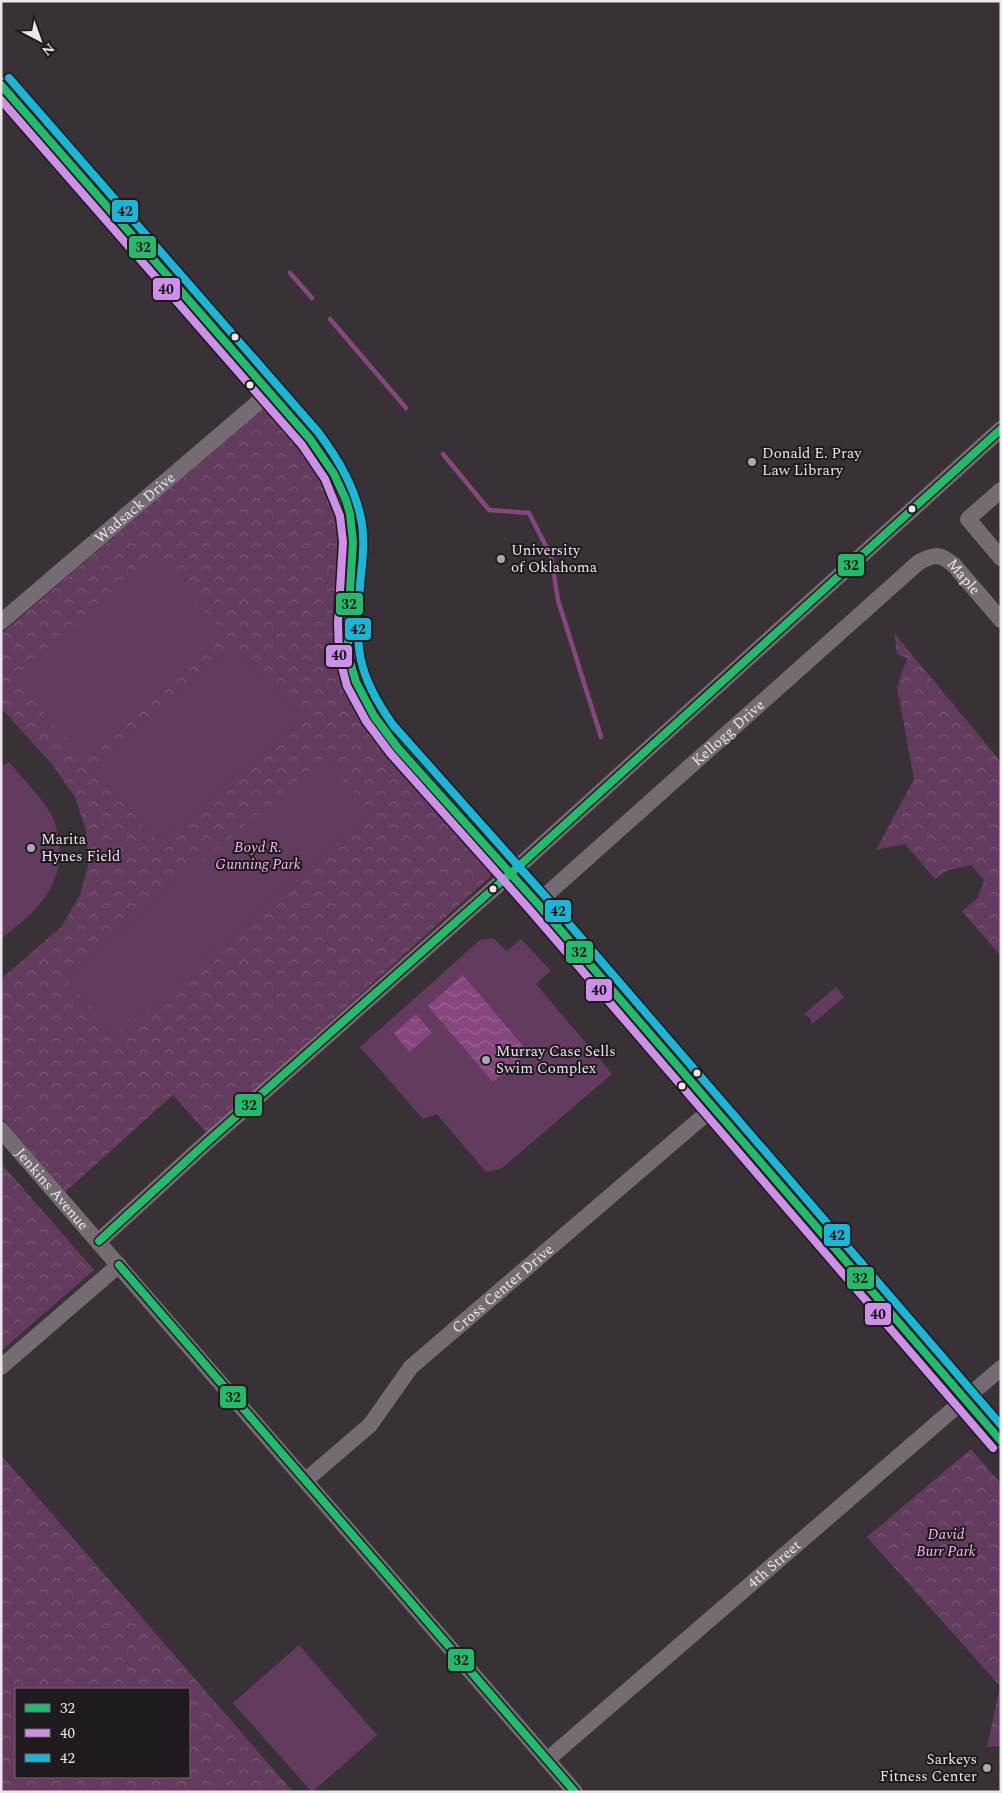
<svg xmlns="http://www.w3.org/2000/svg" width="1002" height="1793" viewBox="0 0 1002 1793" font-family="Spectral,serif">
  <style>
    .park { fill: url(#park-crowns); fill-rule: evenodd }
    .garden { fill: #633b5e }
    .water { fill: url(#water-waves) }
    .lines { fill: none; stroke-linecap: round; stroke-linejoin: round }
    .stream { stroke: #884680; stroke-width: 4.5 }
    .minor { stroke: #756b73; stroke-width: 16 }
    .bus-1-casing { stroke: #1e1a1d; stroke-width: 11 }
    .bus-2-casing { stroke: #1e1a1d; stroke-width: 11 }
    .bus-3-casing { stroke: #1e1a1d; stroke-width: 11 }
    .bus-1 { stroke: #20bc6c; stroke-width: 8 }
    .bus-2 { stroke: #ce8fe9; stroke-width: 8 }
    .bus-3 { stroke: #1ab6d8; stroke-width: 8 }
    .bus-dot { fill: #ece5eb; stroke: #1e1a1d; stroke-width: 2 }
    .poi-dot { fill: #ada6ac; stroke: #1e1a1d; stroke-width: 2 }
    .labels { text-anchor: middle; stroke-width: 4; stroke-linejoin: round; paint-order: stroke }
    .poi-label { font-size: 15px; fill: #ece5eb; stroke: #1e1a1d; text-anchor: start }
    .street-label { font-size: 15px; fill: #ece5eb; stroke: #1e1a1d }
    .park-label { font-size: 15px; font-style: italic; fill: #f5b9eb; stroke: #1e1a1d }
    .line-badge { stroke: #1e1a1d; stroke-width: 2 }
    .pale-badge-label { font-size: 14px; text-anchor: middle; font-weight: bold; fill: #111 }
  </style>
  <defs>
    <pattern id="park-crowns" width="20" height="18" patternUnits="userSpaceOnUse" patternTransform="scale(1.25)"><rect width="20" height="18" fill="#633b5e"/><path d="M2 6a3 3 0 1 1 6 0M12 15a3 3 0 1 1 6 0" fill="none" stroke="#7a5775"/></pattern>
    <pattern id="water-waves" width="16" height="10" patternUnits="userSpaceOnUse" patternTransform="scale(1.25)"><rect width="16" height="10" fill="#884680"/><path d="M0 5q4-4 8 0t8 0" fill="none" stroke="#996192"/></pattern>
  </defs>
  <rect width="100%" height="100%" fill="#383237"/>
  <g class="park">
    <path d="M269,403C289,426 312,448 328,475C337,491 341,509 345,526L354,694L490,861L492,870L490,877L207,1133L173,1095L65,1192L1,1117V979L61,927L80,895L88,866L86,830L75,797L51,763L1,708V634Z"/>
    <path d="M894,633L1001,762V956L962,911L977,899L984,880L971,865L946,871L935,879L905,844L876,850L914,779L897,687L907,658L897,654Z"/>
    <path d="M1,1163L94,1270L1,1351Z"/>
    <path d="M971,1449L1001,1484V1746L987,1747L1000,1686L867,1537Z"/>
    <path d="M1,1455L293,1792H1ZM189,1689V1777H16V1689Z"/>
  </g>
  <g class="garden">
    <path d="M154,553L221,629L80,754L13,678Z"/>
    <path d="M234,643L301,718L158,843L92,767Z"/>
    <path d="M324,758L371,812L116,1035L65,978Z"/>
    <path d="M9,762C20,776 33,789 44,803C65,831 65,872 43,900C32,915 15,927 1,939V767Z"/>
    <path d="M493,938L507,951L521,939L551,971L536,984L612,1074L501,1169L486,1172L437,1114L423,1119L360,1047L480,940Z"/>
    <path d="M836,987L844,997L812,1024L810,1018L804,1014Z"/>
    <path d="M299,1645L377,1735L312,1792L233,1703Z"/>
  </g>
  <g class="water">
    <path d="M463,975L528,1052L493,1082L428,1006Z"/>
    <path d="M416,1014L432,1033L409,1052L394,1033Z"/>
  </g>
  <g class="lines">
    <g class="stream">
      <path d="M290,273L312,298"/>
      <path d="M330,319L406,408"/>
      <path d="M443,454L489,510L529,513L551,556L558,600L601,737"/>
    </g>
    <g class="minor">
      <path d="M1,85L310,439C334,469 353,503 353,542C353,561 350,580 349,599C348,620 345,642 350,663C362,714 403,752 436,790C469,828 502,866 537,903L1001,1441"/>
      <path d="M1001,490L968,519L1001,558"/>
      <path id="s1" d="M1,622L269,393"/>
      <path id="s2" d="M537,903L919,562C935,554 939,553 954,565L1001,620"/>
      <path id="s3" d="M1,1130L575,1792"/>
      <path d="M99,1241L206,1143L510,874L1001,429"/>
      <path d="M1,1367L119,1265"/>
      <path id="s4" d="M306,1480L370,1425L411,1367L713,1108"/>
      <path id="s5" d="M547,1760L1001,1368"/>
    </g>
    <g class="bus-1-casing">
      <g id="bus-1">
        <path d="M1,85L310,439L334,474L346,500L350,514L353,542L348,623V655L356,682L374,716L397,747L537,903L1001,1441"/>
        <path d="M99,1241L206,1143L510,874L1001,429"/>
        <path d="M119,1265L575,1792"/>
      </g>
    </g>
    <g class="bus-2-casing">
      <path id="bus-2" d="M1,100L302,445L325,479L340,516L343,542L338,623L339,656L347,686L366,721L390,753L530,910L993,1448"/>
    </g>
    <g class="bus-3-casing">
      <path id="bus-3" d="M9,78L318,432C339,460 356,489 362,524C365,544 362,565 360,585C355,648 356,673 393,725L545,896L1001,1425"/>
    </g>
    <use href="#bus-1" class="bus-1"/>
    <use href="#bus-2" class="bus-2"/>
    <use href="#bus-3" class="bus-3"/>
  </g>
  <g class="bus-dot">
    <circle cx="235" cy="337" r="4.5"/>
    <circle cx="250" cy="385" r="4.5"/>
    <circle cx="912" cy="509" r="4.5"/>
    <circle cx="493" cy="889" r="4.5"/>
    <circle cx="697" cy="1073" r="4.5"/>
    <circle cx="682" cy="1086" r="4.5"/>
  </g>
  <g class="poi-dot">
    <circle cx="752" cy="462" r="5"/>
    <circle cx="501" cy="559" r="5"/>
    <circle cx="31" cy="848" r="5"/>
    <circle cx="486" cy="1060" r="5"/>
    <circle cx="987" cy="1768" r="5"/>
  </g>
  <g class="labels">
    <g class="poi-label">
      <text x="762" y="458">Donald E. Pray<tspan x="762" dy="17">Law Library</tspan></text>
      <text x="511" y="555">University<tspan x="511" dy="17">of Oklahoma</tspan></text>
      <text x="41" y="844">Marita<tspan x="41" dy="17">Hynes Field</tspan></text>
      <text x="496" y="1056">Murray Case Sells<tspan x="496" dy="17">Swim Complex</tspan></text>
      <text x="977" y="1764" text-anchor="end">Sarkeys<tspan x="977" dy="17">Fitness Center</tspan></text>
    </g>
    <g class="street-label">
      <text dy="5" stroke="none"><textPath href="#s1" startOffset="176">Wadsack Drive</textPath></text>
      <text dy="5" stroke="none"><textPath href="#s2" startOffset="566">Maple</textPath></text>
      <text dy="5" stroke="none"><textPath href="#s2" startOffset="256">Kellogg Drive</textPath></text>
      <text dy="5" stroke="none"><textPath href="#s3" startOffset="78">Jenkins Avenue</textPath></text>
      <text dy="5" stroke="none"><textPath href="#s4" startOffset="276">Cross Center Drive</textPath></text>
      <text dy="5" stroke="none"><textPath href="#s5" startOffset="300">4th Street</textPath></text>
    </g>
    <g class="park-label">
      <text x="258" y="852">Boyd R.<tspan x="258" dy="17">Gunning Park</tspan></text>
      <text x="946" y="1539">David<tspan x="946" dy="17">Burr Park</tspan></text>
    </g>
  </g>
  <g class="line-badge">
    <rect x="111" y="199" width="28" height="24" rx="5" fill="#1ab6d8"/>
    <rect x="128" y="235" width="29" height="24" rx="5" fill="#20bc6c"/>
    <rect x="152" y="277" width="29" height="24" rx="5" fill="#ce8fe9"/>
    <rect x="837" y="553" width="28" height="24" rx="5" fill="#20bc6c"/>
    <rect x="335" y="592" width="29" height="24" rx="5" fill="#20bc6c"/>
    <rect x="344" y="617" width="28" height="24" rx="5" fill="#1ab6d8"/>
    <rect x="325" y="644" width="28" height="24" rx="5" fill="#ce8fe9"/>
    <rect x="544" y="899" width="28" height="24" rx="5" fill="#1ab6d8"/>
    <rect x="565" y="940" width="29" height="24" rx="5" fill="#20bc6c"/>
    <rect x="585" y="978" width="28" height="24" rx="5" fill="#ce8fe9"/>
    <rect x="234" y="1093" width="29" height="24" rx="5" fill="#20bc6c"/>
    <rect x="823" y="1223" width="28" height="24" rx="5" fill="#1ab6d8"/>
    <rect x="846" y="1266" width="29" height="24" rx="5" fill="#20bc6c"/>
    <rect x="864" y="1302" width="28" height="24" rx="5" fill="#ce8fe9"/>
    <rect x="219" y="1385" width="28" height="24" rx="5" fill="#20bc6c"/>
    <rect x="447" y="1648" width="28" height="24" rx="5" fill="#20bc6c"/>
  </g>
  <g class="pale-badge-label">
    <text x="125" y="216">42</text>
    <text x="143" y="252">32</text>
    <text x="166" y="294">40</text>
    <text x="851" y="570">32</text>
    <text x="349" y="609">32</text>
    <text x="358" y="634">42</text>
    <text x="339" y="660">40</text>
    <text x="558" y="916">42</text>
    <text x="579" y="957">32</text>
    <text x="599" y="995">40</text>
    <text x="249" y="1110">32</text>
    <text x="837" y="1240">42</text>
    <text x="860" y="1283">32</text>
    <text x="878" y="1319">40</text>
    <text x="233" y="1402">32</text>
    <text x="461" y="1665">32</text>
  </g>
  <rect width="1002" height="1793" fill="none" stroke="#ece5eb" stroke-width="5"/>
  <rect x="15" y="1688" width="175" height="90" fill="#1e1a1d" stroke="#706b6f"/>
  <rect x="25" y="1704" width="25" height="8" fill="#20bc6c" stroke="#706b6f"/>
  <text x="60" y="1713" font-size="15" fill="#ece5eb">32</text>
  <rect x="25" y="1729" width="25" height="8" fill="#ce8fe9" stroke="#706b6f"/>
  <text x="60" y="1738" font-size="15" fill="#ece5eb">40</text>
  <rect x="25" y="1754" width="25" height="8" fill="#1ab6d8" stroke="#706b6f"/>
  <text x="60" y="1763" font-size="15" fill="#ece5eb">42</text>
  <g transform="translate(40 40) rotate(139)" stroke="#1e1a1d" stroke-width="4" paint-order="stroke">
  <path d="M0-4L9 19L0 12L-9 19Z" fill="#ece5eb"/>
  <text y="-8" font-size="14" font-weight="bold" text-anchor="middle" fill="#ece5eb">N</text>
  </g>
</svg>
